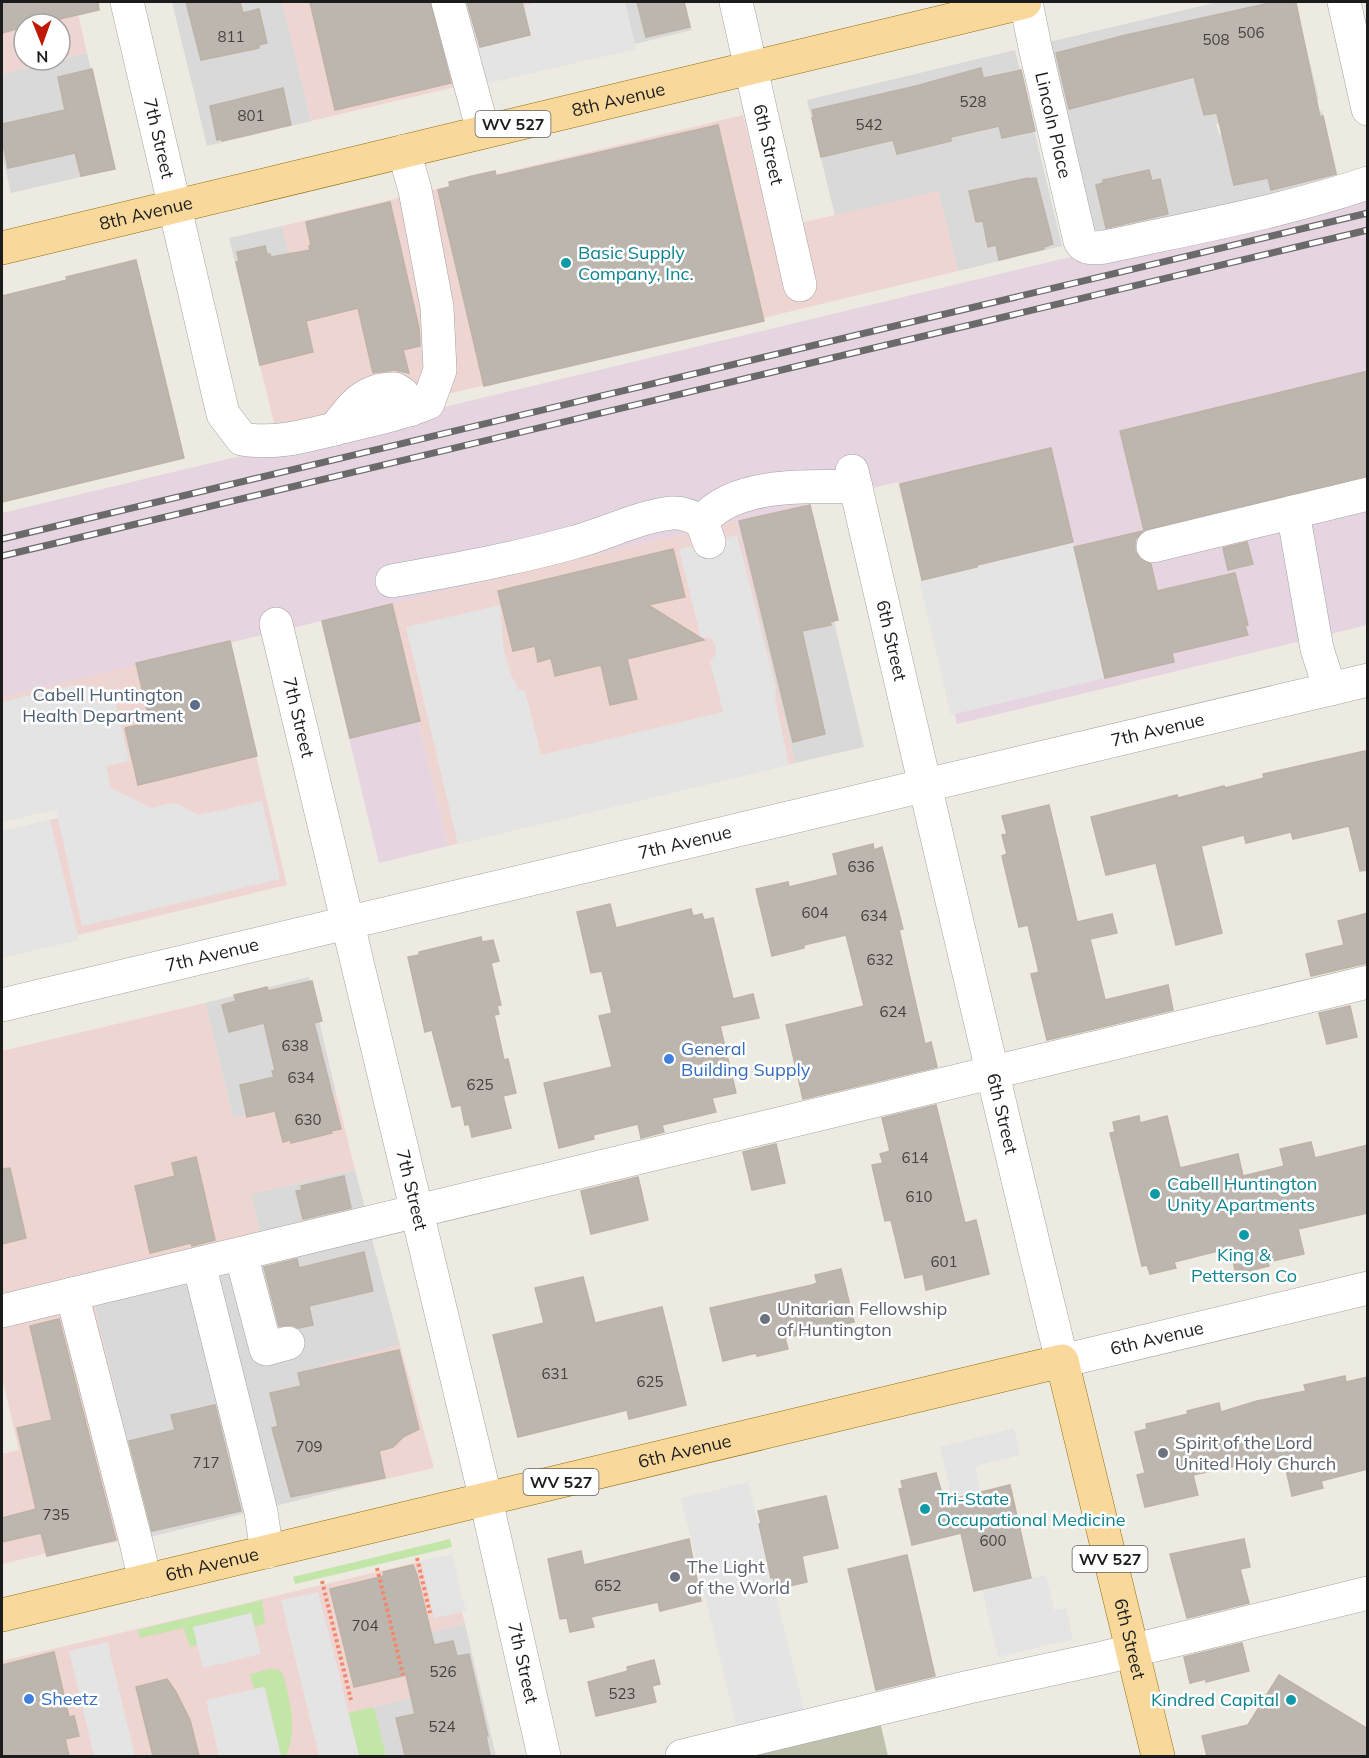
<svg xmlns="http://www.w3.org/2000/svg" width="1369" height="1758" viewBox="0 0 1369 1758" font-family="Mulish,sans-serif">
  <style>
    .residential { fill: #dad9d9 }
    .commercial { fill: #eed5d1 }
    .industrial { fill: #e6d4e1 }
    .construction { fill: #bfc1ad }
    .grass { fill: #c1e6a8 }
    .parking { fill: #e4e4e4 }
    .building { fill: #bdb6ae; stroke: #beb2a5; stroke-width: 1.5 }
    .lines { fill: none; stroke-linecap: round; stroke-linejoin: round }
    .minor-casing { stroke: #a3a3a3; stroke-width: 34 }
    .major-casing { stroke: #8e6e05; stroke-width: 34 }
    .path { stroke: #f4876b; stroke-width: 4; stroke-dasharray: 3 3; stroke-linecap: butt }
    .minor { stroke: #fff; stroke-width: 33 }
    .major { stroke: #f8d99b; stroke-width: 33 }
    .rail-casing { stroke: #6a6a6a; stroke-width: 7 }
    .rail { stroke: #fff; stroke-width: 4.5; stroke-dasharray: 14; stroke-linecap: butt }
    .culture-dot { fill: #0f9aa8; stroke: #fff; stroke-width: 2 }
    .service-dot { fill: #5c6f8a; stroke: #fff; stroke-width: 2 }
    .shop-dot { fill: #3f7fe0; stroke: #fff; stroke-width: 2 }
    .worship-dot { fill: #6b7280; stroke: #fff; stroke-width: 2 }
    .labels { text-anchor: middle; stroke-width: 5; stroke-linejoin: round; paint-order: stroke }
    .number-label { font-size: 15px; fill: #444240 }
    .shield { fill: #fff; stroke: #606060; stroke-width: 1.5 }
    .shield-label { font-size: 16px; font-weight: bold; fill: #1c1c1c }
    .street-label { font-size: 18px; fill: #1c1c1c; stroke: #fff }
    .culture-label { font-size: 18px; fill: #0d838f; stroke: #fff; text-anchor: start }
    .service-label { font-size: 18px; fill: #4e5e75; stroke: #fff; text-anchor: end }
    .shop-label { font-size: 18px; fill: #366cbe; stroke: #fff; text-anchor: start }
    .worship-label { font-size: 18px; fill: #5b616d; stroke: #fff; text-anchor: start }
  </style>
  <rect width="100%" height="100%" fill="#edeae1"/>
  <g class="residential">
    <path d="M172,2H282L311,121L207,146Z"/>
    <path d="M581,2H685L692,30L594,54Z"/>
    <path d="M1218,2H1295L1319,99L1216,124L1219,135L1322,111L1339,180L1096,238L1049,42Z"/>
    <path d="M1015,50L1062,246L958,271L938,191L835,216L807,100Z"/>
    <path d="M87,53L115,169L11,193L2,155V74Z"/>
    <path d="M282,226L302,313L250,325L229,238Z"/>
    <path d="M824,580L864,747L795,763L755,598Z"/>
    <path d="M309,977L336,1093L233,1118L205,1003Z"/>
    <path d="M355,1170L365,1208L260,1234L251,1194Z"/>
    <path d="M370,1231L400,1345L321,1365L351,1487L150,1537L93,1298Z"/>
    <path d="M465,1624L496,1756H386L374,1707L412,1697L399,1640Z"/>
  </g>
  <g class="commercial">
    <path d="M282,2H581L594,54L311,121Z"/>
    <path d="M78,14L87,53L60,59V24H37Z"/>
    <path d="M24,27V60H57L2,74V32Z"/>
    <path d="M743,115L771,230L938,191L958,271L277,435L250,325L302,313L282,226Z"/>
    <path d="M737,521L795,763L448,846L390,604Z"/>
    <path d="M229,642L287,885L2,953V832L120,802L118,791L2,819V697Z"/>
    <path d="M205,1003L233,1118L336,1093L355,1170L251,1194L260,1234L2,1296V1051Z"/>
    <path d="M93,1298L150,1537L44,1554L2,1564V1454L19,1450L2,1377V1320Z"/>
    <path d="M400,1345L434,1468L351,1487L321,1365Z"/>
    <path d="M448,1555L465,1624L399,1640L412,1697L374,1707L386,1756H2V1661Z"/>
  </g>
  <path class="industrial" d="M1367,186V625L957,724L898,482L806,504L824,580L755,598L737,521L390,604L448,846L379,863L321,621L2,697V513Z"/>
  <path class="construction" d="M880,1722L888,1756H735Z"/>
  <g class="grass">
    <path d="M450,1539L452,1547L295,1584L293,1577Z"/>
    <path d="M262,1600L265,1624L254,1626L250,1613L196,1642L197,1645L190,1647L184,1628L140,1638L138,1630Z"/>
    <path d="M270,1669L279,1670L283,1674C290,1703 298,1728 286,1756H281L265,1687L254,1689L250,1674Z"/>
    <path d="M374,1707L386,1756H359L348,1713Z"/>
  </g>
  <g class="parking">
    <path d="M456,2H467L470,18L475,17L482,47L529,35L523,6L540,2H625L636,49L476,86Z"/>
    <path d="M737,535L776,689L775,698L789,765L458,844L406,627L500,605L504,651L512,677L519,690L525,691L541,755L723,712L710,661L715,655L716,647L713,640L708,637L701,638L679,549Z"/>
    <path d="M1073,542L1105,678L951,715L919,581Z"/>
    <path d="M75,685L101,689L96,702L98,704L115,700L129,761L106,766L111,788L152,808L170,803L179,804L198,815L262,801L280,879L82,926L56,810L2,822V702Z"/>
    <path d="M50,820L79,940L2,958V831Z"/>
    <path d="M1014,1428L1020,1455L975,1466L980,1490L952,1497L940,1447Z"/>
    <path d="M748,1482L806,1717L738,1733L681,1498Z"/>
    <path d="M452,1554L466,1611L434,1618L421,1561Z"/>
    <path d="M1046,1575L1054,1610L1066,1608L1073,1639L998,1657L982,1589Z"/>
    <path d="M318,1592L338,1670L359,1756H319L292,1646L281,1600Z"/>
    <path d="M251,1613L261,1654L203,1668L193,1627Z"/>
    <path d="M108,1642L113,1666L135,1756H94L69,1651Z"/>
    <path d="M264,1687L281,1756H219L206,1700Z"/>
  </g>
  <g class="building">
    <path d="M2,2H98L99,10L38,24H24V27L2,33Z"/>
    <path d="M186,2H240L243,13L259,9L267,43L259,45V48L201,60Z"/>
    <path d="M310,2H430L451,83L335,110Z"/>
    <path d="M467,2H522L530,35L480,47Z"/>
    <path d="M637,2H684L690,27L646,37Z"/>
    <path d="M1264,2L1296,3L1320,117L1323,116L1336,174L1271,190L1268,178L1234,185L1217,113L1204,115L1194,77L1069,109L1056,53L1126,35L1265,4Z"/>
    <path d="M981,68L983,77L985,78L1021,70L1035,131L1002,138L999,126L951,137V141L897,154L893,140L821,157L812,118H814L812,110L916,86Z"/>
    <path d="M92,69L115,169L81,176L75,153L8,168L2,139V124L65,110L58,77Z"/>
    <path d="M283,88L291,125L222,141L221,139L217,140L210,106Z"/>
    <path d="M718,125L764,321L484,386L438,190L450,187L449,182L472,176L495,171L496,176Z"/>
    <path d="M1149,170L1152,181L1160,179L1168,214L1106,228L1096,185L1103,183V180Z"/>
    <path d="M1028,178V179L1036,178L1053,244L1044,247V249L999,260L996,245L988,247L983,221L976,222L969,191Z"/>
    <path d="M390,202L419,328L420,346L403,350L409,373L394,370L373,373L358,308L306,321L313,352L260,365L236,262L239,261L237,252L265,246L267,254H270L271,257L310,250L309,246L311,245L306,222Z"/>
    <path d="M136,260L184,458L2,502V296L67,280L66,277Z"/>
    <path d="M1368,371V476L1144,530L1120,431Z"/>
    <path d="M1051,448L1073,542L977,565V567L922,580L900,484Z"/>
    <path d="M810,505L838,620L830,622L831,625L802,631L825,734L793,742L739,521Z"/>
    <path d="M1143,531L1135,540V551L1140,559L1151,564L1157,591L1235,573L1248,625L1245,626L1248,635L1172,653L1174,662L1105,678L1074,547Z"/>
    <path d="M1247,542L1253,564L1228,570L1223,548Z"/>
    <path d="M673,549L685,597L648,605L704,640L627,659L637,699L610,705L601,665L555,676L551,658L538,662L535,646L513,651L498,591Z"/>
    <path d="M392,604L420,721L350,738L322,621Z"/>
    <path d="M230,641L257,756L138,785L125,728L150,722L136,663Z"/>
    <path d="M1365,751L1368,763V870L1360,871L1349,826L1293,839L1291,832L1246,843L1244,835L1201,846L1222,933L1176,945L1156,863L1106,875L1091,817L1177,795L1178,798L1224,786L1225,788L1264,778L1263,774Z"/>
    <path d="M1049,805L1077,922L1112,914L1117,933L1090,939L1105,1000L1168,985L1173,1010L1047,1040L1031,974L1039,972L1028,925L1019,927L1002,856L1007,854L1002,835L1007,834L1002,816Z"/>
    <path d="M873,844L874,850L882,847L903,929L899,930L925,1044L931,1042L937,1067L803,1099L786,1025L864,1006L846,935L804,945V948L772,956L756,889L788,882L789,887L838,875L833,854Z"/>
    <path d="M610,904L616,928L691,909L693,916L702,914L704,920L713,918L733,999L753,994L759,1018L720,1026L736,1093L712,1098L716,1112L662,1125L664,1132L641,1138L638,1124L593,1135L594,1139L559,1148L544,1083L612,1067L599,1016L612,1013L602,971L591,973L577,912Z"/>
    <path d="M1368,913V963L1311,976L1306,954L1344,945L1338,921Z"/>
    <path d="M481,937L482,942L493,940L499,961L491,963L501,1005L497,1006L499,1014L494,1015L504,1060L508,1059L516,1093L503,1096L511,1128L472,1137L469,1124L465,1125L461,1105L452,1107L432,1030L425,1032L408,957L419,955V952Z"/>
    <path d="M312,981L322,1021L314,1023L341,1129L331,1131L332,1133L291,1143V1140L283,1142L275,1111L247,1117L240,1085L274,1077L272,1071L275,1070L264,1023L229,1032L222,1005L236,1001L234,995L267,987L268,991Z"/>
    <path d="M1350,1006L1357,1037L1327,1044L1319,1013Z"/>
    <path d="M936,1105L965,1223L976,1220L989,1274L926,1290L923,1274L905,1278L891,1220L885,1221L872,1165L883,1163L880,1154L890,1151L882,1118Z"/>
    <path d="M1139,1116L1140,1123L1167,1116L1180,1168L1238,1154L1243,1176L1284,1166L1280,1149L1311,1142L1315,1158L1368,1145V1213L1298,1229L1304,1254L1268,1262L1269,1266L1236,1274L1230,1248L1174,1262L1176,1268L1150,1274L1147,1265L1142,1266L1110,1133L1115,1132L1113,1122Z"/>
    <path d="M776,1144L785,1183L752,1190L743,1152Z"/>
    <path d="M196,1157L215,1240L192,1246L191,1243L150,1253L135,1186L175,1176L172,1163Z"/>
    <path d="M10,1168L26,1238L2,1244V1169Z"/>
    <path d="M344,1176L351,1208L303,1219L296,1191L302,1190L301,1186Z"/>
    <path d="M638,1177L648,1220L591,1234L581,1191Z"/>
    <path d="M364,1252L373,1291L309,1306L313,1325L299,1328L292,1325L279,1326L264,1267L297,1259L299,1268Z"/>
    <path d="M841,1269L854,1322L785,1338L788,1349L757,1356L756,1353L723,1361L710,1308L812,1285L817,1283L815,1275Z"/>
    <path d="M583,1277L595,1323L662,1307L686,1405L629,1419L627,1410L518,1437L493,1335L544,1323L535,1288Z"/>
    <path d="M59,1319L116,1540L47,1556L41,1533L2,1542V1518L36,1509L17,1428L52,1420L30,1326Z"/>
    <path d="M399,1350L419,1429L403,1437L393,1447L379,1451L385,1478L291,1497L272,1428L278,1426L270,1393L301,1386L298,1373Z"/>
    <path d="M1345,1376L1346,1382L1368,1377V1469L1321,1481L1323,1488L1292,1496L1283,1456L1193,1475L1198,1495L1145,1507L1137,1475L1145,1473L1135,1432L1147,1429L1146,1424L1188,1414L1187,1411L1219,1403L1221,1412L1257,1401L1306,1391L1304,1385Z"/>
    <path d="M215,1405L241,1511L152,1531L129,1441L175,1430L171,1415Z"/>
    <path d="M936,1473L944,1501L1010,1485L1031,1578L974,1591L961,1533L912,1545L899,1489L903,1488L901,1481Z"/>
    <path d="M826,1496L838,1548L802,1556L807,1582L776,1589L773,1577L771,1578L759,1524L761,1523L758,1511Z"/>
    <path d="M689,1539L701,1601L660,1611L658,1602L591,1617L594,1627L570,1632L567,1618L560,1619L548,1559L581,1551L584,1565Z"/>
    <path d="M1244,1539L1250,1567L1240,1569L1249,1603L1187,1618L1170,1554Z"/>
    <path d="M907,1555L935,1676L876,1690L848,1569Z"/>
    <path d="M413,1565L417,1575L434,1645L453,1641L457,1656L469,1654L488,1736H486L490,1756H405L396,1718L415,1714L406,1675L354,1687L330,1589L384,1576L383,1572Z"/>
    <path d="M1242,1643L1249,1671L1206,1682V1679L1190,1683L1184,1657Z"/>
    <path d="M54,1652L69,1717L74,1716L79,1736L65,1739L69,1756H2V1665Z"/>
    <path d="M654,1660L660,1684L652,1686L656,1702L596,1716L588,1682L628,1671L627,1667Z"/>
    <path d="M1279,1675L1368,1729V1756H1207L1202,1736L1248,1725Z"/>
    <path d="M167,1679L176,1692L190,1720L199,1756H153L136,1687Z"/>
  </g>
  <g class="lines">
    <g class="minor-casing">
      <g id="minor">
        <path id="s1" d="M127,2L223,414L242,439C277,445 308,435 342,427C372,420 400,414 428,403L440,370L437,307L415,190L404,151"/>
        <path d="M448,2L483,131"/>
        <path id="s2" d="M736,2L800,285"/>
        <path id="s3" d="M1026,2L1035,47L1080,241C1085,250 1095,248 1105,247C1192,228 1282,212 1368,183"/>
        <path d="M1344,2L1368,109"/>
        <path d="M335,429C351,407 365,388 395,389L403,394L410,410"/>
        <path id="s4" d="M852,471C921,768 989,1065 1062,1361L1368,1288"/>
        <path d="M1293,512L1317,649L1330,689"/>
        <path d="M709,542L702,522C733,482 810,486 856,487"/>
        <path d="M1153,546L1368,494"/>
        <path d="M392,581C453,570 515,559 575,542C606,534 640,516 672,513C683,512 692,516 702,522"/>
        <path id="s5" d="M276,624L486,1500L544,1756"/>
        <path id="s6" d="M2,1005L1368,680"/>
        <path d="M241,1254L266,1349L288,1343"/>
        <path d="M199,1264L261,1512L267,1552"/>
        <path d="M72,1294L136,1542L145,1581"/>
        <path d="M2,1311L1368,982"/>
        <path d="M682,1756L969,1687L1098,1659L1368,1593"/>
      </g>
    </g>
    <g class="major-casing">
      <g id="major">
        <path id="s7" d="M2,248L1025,2"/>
        <path id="s8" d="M2,1615L1062,1361L1158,1756"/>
      </g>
    </g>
    <g class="path">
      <path d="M417,1558L430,1613"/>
      <path d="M377,1568L403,1675"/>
      <path d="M322,1581L351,1700"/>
    </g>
    <use href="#minor" class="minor"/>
    <use href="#major" class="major"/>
    <g class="rail-casing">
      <g id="rail">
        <path d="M2,539L1368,213"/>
        <path d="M2,556L1368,230"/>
      </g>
    </g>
    <use href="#rail" class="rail"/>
  </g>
  <g class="culture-dot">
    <circle cx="566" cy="263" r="6"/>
    <circle cx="1155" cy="1194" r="6"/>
    <circle cx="1244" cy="1235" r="6"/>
    <circle cx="925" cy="1509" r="6"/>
    <circle cx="1291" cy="1700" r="6"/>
  </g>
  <circle class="service-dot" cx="195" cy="705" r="6"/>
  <g class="shop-dot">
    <circle cx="669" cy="1059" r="6"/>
    <circle cx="29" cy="1699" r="6"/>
  </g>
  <g class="worship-dot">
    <circle cx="765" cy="1319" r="6"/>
    <circle cx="1163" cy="1453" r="6"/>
    <circle cx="675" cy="1577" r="6"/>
  </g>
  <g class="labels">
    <g class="number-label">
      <text x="1251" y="38">506</text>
      <text x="231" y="42">811</text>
      <text x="1216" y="45">508</text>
      <text x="973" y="107">528</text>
      <text x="251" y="121">801</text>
      <text x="869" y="130">542</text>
      <text x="861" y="872">636</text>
      <text x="815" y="918">604</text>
      <text x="874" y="921">634</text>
      <text x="880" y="965">632</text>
      <text x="893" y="1017">624</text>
      <text x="295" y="1051">638</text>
      <text x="301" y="1083">634</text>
      <text x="480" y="1090">625</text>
      <text x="308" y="1125">630</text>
      <text x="915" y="1163">614</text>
      <text x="919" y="1202">610</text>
      <text x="944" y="1267">601</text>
      <text x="555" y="1379">631</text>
      <text x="650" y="1387">625</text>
      <text x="309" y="1452">709</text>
      <text x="206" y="1468">717</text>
      <text x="56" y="1520">735</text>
      <text x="993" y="1546">600</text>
      <text x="608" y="1591">652</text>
      <text x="365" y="1631">704</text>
      <text x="443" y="1677">526</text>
      <text x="622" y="1699">523</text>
      <text x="442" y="1732">524</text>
    </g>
    <g class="shield">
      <rect x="475.5" y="111" width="75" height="26" rx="4.5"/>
      <rect x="523.5" y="1469" width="75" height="26" rx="4.5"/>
      <rect x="1072.5" y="1546" width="75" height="26" rx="4.5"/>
    </g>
    <g class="shield-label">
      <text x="513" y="130">WV 527</text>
      <text x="561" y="1488">WV 527</text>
      <text x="1110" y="1565">WV 527</text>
    </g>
    <g class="street-label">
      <text dy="6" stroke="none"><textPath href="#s7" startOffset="634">8th Avenue</textPath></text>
      <text dy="6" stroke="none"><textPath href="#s3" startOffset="126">Lincoln Place</textPath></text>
      <text dy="6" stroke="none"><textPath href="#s1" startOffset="140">7th Street</textPath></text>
      <text dy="6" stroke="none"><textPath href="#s2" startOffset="146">6th Street</textPath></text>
      <text dy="6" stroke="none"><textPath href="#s7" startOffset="148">8th Avenue</textPath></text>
      <text dy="6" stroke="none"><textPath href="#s4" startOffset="174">6th Street</textPath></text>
      <text dy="6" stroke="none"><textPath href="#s5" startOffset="96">7th Street</textPath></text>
      <text dy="6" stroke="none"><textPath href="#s6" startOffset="1188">7th Avenue</textPath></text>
      <text dy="6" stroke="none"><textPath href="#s6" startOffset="702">7th Avenue</textPath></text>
      <text dy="6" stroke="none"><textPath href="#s6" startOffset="216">7th Avenue</textPath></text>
      <text dy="6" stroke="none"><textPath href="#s4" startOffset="660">6th Street</textPath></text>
      <text dy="6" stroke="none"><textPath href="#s5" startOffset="582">7th Street</textPath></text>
      <text dy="6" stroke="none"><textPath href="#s4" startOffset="1012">6th Avenue</textPath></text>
      <text dy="6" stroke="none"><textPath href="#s8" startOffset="702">6th Avenue</textPath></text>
      <text dy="6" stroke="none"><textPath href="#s8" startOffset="216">6th Avenue</textPath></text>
      <text dy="6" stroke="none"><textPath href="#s8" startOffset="1376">6th Street</textPath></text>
      <text dy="6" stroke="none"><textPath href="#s5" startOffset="1068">7th Street</textPath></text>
    </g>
    <g class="culture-label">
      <text x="578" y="259">Basic Supply<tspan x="578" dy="21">Company, Inc.</tspan></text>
      <text x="1167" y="1190">Cabell Huntington<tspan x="1167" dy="21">Unity Apartments</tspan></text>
      <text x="1244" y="1261" text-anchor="middle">King &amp;<tspan x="1244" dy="21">Petterson Co</tspan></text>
      <text x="937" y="1505">Tri-State<tspan x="937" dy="21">Occupational Medicine</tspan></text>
      <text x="1279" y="1706" text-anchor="end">Kindred Capital</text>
    </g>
    <g class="service-label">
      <text x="183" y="701">Cabell Huntington<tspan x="183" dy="21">Health Department</tspan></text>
    </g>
    <g class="shop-label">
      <text x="681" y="1055">General<tspan x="681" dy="21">Building Supply</tspan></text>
      <text x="41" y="1705">Sheetz</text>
    </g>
    <g class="worship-label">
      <text x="777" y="1315">Unitarian Fellowship<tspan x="777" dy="21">of Huntington</tspan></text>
      <text x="1175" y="1449">Spirit of the Lord<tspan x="1175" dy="21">United Holy Church</tspan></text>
      <text x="687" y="1573">The Light<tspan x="687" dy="21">of the World</tspan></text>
    </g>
  </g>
  <rect width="1369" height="1758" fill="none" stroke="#1c1c1c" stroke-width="6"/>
  <g transform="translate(42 42) rotate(179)"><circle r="28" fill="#ffffff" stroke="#a4a4a4" stroke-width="1.5"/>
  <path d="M0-4.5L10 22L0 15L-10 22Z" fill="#c01907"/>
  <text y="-9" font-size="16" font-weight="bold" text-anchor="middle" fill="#1c1c1c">N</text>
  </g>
</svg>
